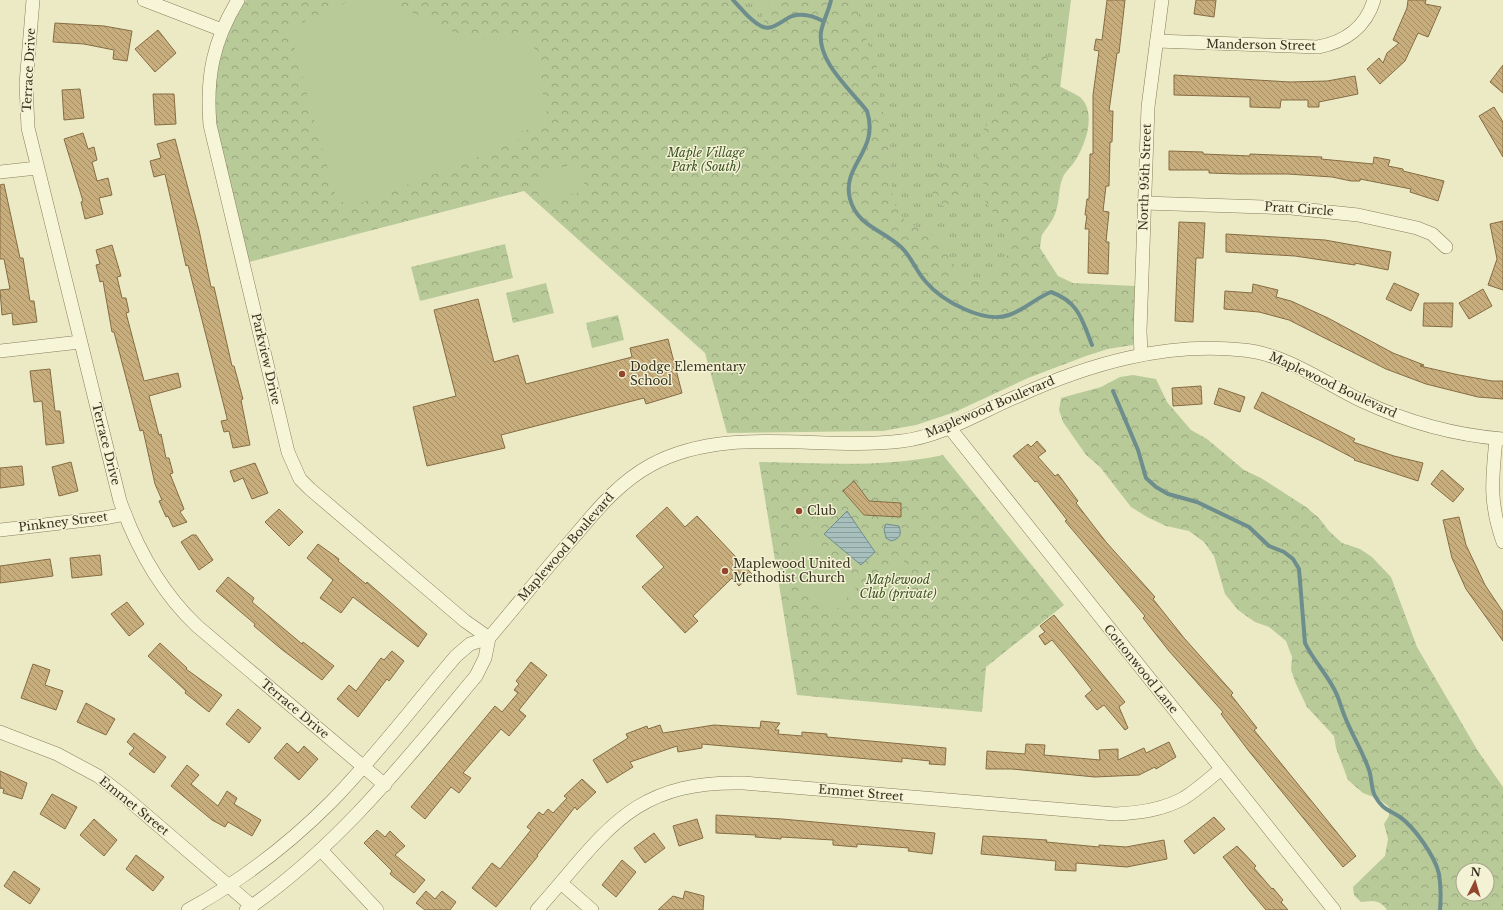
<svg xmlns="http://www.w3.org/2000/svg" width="1503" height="910" viewBox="0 0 1503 910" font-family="'Libre Baskerville',serif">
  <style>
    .grass { fill: url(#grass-tufts) }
    .forest { fill: url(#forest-crowns); fill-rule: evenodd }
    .pitch { fill: #b9ca99 }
    .water { fill: url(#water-rules); stroke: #6e8e8e }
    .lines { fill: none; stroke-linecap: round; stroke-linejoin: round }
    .stream { stroke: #6e8e8e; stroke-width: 4 }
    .building { fill: url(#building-back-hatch); stroke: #856d43 }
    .minor-casing { stroke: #877d5c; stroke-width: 14 }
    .minor { stroke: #f7f5d8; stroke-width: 13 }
    .poi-dot { fill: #93462e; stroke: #f4f2d5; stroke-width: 1.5 }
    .labels { text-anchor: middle; stroke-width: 3; stroke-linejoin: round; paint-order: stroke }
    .street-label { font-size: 12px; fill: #37311f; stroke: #f4f2d5 }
    .park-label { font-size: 12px; font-style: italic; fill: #3d5327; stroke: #f4f2d5 }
    .poi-label { font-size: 12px; fill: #37311f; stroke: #f4f2d5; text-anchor: start }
  </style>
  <defs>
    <pattern id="grass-tufts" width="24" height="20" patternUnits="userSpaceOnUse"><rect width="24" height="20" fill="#b9ca99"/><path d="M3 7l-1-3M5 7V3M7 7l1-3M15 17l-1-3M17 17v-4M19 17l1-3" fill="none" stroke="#97a57c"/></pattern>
    <pattern id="forest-crowns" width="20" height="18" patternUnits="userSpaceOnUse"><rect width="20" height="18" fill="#b9ca99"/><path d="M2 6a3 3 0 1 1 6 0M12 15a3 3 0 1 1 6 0" fill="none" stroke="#97a57c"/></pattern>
    <pattern id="water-rules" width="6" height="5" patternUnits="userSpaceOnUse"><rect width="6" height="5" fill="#a7c0be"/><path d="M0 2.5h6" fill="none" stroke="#899d9a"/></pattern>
    <pattern id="building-back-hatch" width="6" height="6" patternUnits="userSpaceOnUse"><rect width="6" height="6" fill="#c9ae7d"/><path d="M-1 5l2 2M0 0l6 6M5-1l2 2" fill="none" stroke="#a48e66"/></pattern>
  </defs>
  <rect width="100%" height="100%" fill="#eceac5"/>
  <path class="grass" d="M733,0H1071L1040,248L1033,250L1011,279L926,283L769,28L756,23Z"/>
  <g class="forest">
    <path d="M246,0H733L756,23L767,28L762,16L766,7L774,0H854L868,45L876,59L880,104L890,130L891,184L894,203L905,221L942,240L957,271L966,281L997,279L999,267L1008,254L1009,236L984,199L983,172L976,158L979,141L984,129L1011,92L1021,65L1036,51L1044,53L1048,59L1055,83C1062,89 1076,93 1081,98C1097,114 1085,145 1075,161C1072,166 1067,170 1064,175C1058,186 1060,200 1056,211C1052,226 1039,233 1037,248H1040L1058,276L1073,283L1135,286L1133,345L1108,349L1086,356L1028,378L955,412L916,425L883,431L727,433L705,353L524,191L249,262L217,130L214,94L220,56L233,23Z"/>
    <path d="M947,164H956L963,169C972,182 966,203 950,208C934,207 925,183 934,171Z"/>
    <path d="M505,244L513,278L420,301L411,267Z"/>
    <path d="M546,283L554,313L513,323L506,293Z"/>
    <path d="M618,315L624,340L592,348L586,323Z"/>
    <path d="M1133,375L1156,379L1167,402L1191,430L1207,439L1244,470L1261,478L1306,507L1319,518L1329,531L1342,543L1360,549L1372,557L1391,577L1417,647L1478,751L1503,787V910H1387C1380,899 1372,901 1361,902L1354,895L1353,887L1385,856L1388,839L1384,824L1389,816V807L1379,799L1363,793L1348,780L1336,748L1334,736L1307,707L1296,684L1291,670L1292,657L1286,641L1269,627L1255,622L1238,610L1225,594L1214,556L1204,542L1189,531L1166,526L1147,517L1131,507L1100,467L1086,455L1063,422L1059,410L1061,398L1101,387L1120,377ZM1463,870H1487V894H1463Z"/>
    <path d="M943,455L1064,605L986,667L982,712L797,695L759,462C821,463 883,468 943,455Z"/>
  </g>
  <g class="pitch">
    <path d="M351,0H384L473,41L531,30L549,125L517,132L518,141L351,207L336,198L289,29Z"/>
    <path d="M579,163L586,191L545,200L538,173Z"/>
    <path d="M809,535L861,582L834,612L782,564Z"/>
    <path d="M902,559L918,581L892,605L874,587Z"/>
  </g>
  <g class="water">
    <path d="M847,511L875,552L861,565L824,534Z"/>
    <path d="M886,524L899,526C902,534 900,539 891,541L886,538L884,529Z"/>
  </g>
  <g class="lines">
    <g class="stream">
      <path d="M733,0C741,8 750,21 761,26C772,32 782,20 792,16C802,13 814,16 823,21"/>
      <path d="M831,0C829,11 823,20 821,32C817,62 851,90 867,111C880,151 841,165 850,199C857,226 883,230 901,247C911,256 916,271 926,282C942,301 984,324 1009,315C1024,310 1036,298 1051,292C1079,302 1082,320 1092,345"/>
      <path d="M1113,391L1138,450L1146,478L1156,487L1168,494L1197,502L1249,527L1269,546L1284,552L1293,559L1299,569L1305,643C1314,662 1329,676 1337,695C1340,702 1342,710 1345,717C1352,735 1363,752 1369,770C1372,778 1371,789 1375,796C1383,810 1388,809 1400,817C1414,827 1435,856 1439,874C1441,886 1441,898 1440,910"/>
    </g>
  </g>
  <g class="building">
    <path d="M1107,0H1125L1119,53H1117L1109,111H1113L1112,142H1110L1109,186H1106L1103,211L1109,212L1106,242H1109L1108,274L1088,273L1089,229H1085L1087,215H1085L1087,199H1089L1090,154H1093V95L1099,51L1094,50L1096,39L1102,40Z"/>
    <path d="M1196,0H1216L1214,17L1194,14Z"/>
    <path d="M1408,0H1426L1425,4L1441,7L1428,37L1418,33L1405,61L1380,84L1367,69L1379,58L1383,63L1387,53L1399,43L1393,40L1407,8Z"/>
    <path d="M55,23L104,26L132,31L127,61L113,59L114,50L84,44L53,42Z"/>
    <path d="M158,30L176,53L155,72L135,49Z"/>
    <path d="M1503,65V93L1490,82Z"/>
    <path d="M1174,75L1290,82L1327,81L1355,76L1358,94L1319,102V107H1308V100H1281L1280,108L1250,107V97L1174,95Z"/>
    <path d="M80,89L84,118L64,120L62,90Z"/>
    <path d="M153,94H174L176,124L155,125Z"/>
    <path d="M1494,107L1503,122V157L1479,116Z"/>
    <path d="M83,133L88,149L94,147L97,160L92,162L97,181L108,178L112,195L99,198L103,214L85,219L81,202L83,201L64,139Z"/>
    <path d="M175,139L199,230L211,287H214L232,366H234L243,399L241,400L250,445L233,448L229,431L224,432L221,421L227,420V418L188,265L186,266L165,174L154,177L150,161L161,158L157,144Z"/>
    <path d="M1169,151L1203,152V154L1250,156V154L1322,157L1321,159L1373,164L1374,157L1390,160L1388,166L1403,169V171L1444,181L1438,201L1410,192L1411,189L1360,179V181H1351L1332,177L1288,174H1238L1209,173V170H1169Z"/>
    <path d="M4,184L20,258H23L30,301H34L37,322L13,325L12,313L2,315L0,290L10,289L4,259H0V185Z"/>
    <path d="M1503,221V290L1488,285L1497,259L1490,224Z"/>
    <path d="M1179,222L1205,223L1203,258H1196L1193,322L1175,321Z"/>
    <path d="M1226,234L1325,240L1391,252L1388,270L1355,263V265L1295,256L1226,252Z"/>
    <path d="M112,245L121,276L117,277L122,298H126L129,312L126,313L144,381L178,373L181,387L149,396L159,435L161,434L166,458H169L173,473L170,474L184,509L180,512L187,522L173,527L168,516L166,517L159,501L162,500L155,484L143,430L140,431L114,332H112L103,281L100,282L96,265L100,264L96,250Z"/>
    <path d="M1394,283L1419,294L1411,311L1386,299Z"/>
    <path d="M1253,284L1278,290L1276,297L1291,301L1328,318L1393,353L1424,365L1420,366L1459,375L1492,381H1503V399L1478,397L1426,384L1386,369L1289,320L1259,312L1224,309L1225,291L1252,293Z"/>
    <path d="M1483,289L1492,306L1469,319L1459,303Z"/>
    <path d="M478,299L494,362L518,355L526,384L632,357L630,348L668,339L682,393L646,404L644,398L501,435L505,448L427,466L413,407L456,396L434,310Z"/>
    <path d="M1424,303H1453L1452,327L1423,326Z"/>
    <path d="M50,369L55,411H60L64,443L46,445L42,401L34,402L30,371Z"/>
    <path d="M1201,386L1202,404L1173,406L1172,388Z"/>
    <path d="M1219,388L1245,397L1240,412L1214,404Z"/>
    <path d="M1262,392L1355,439L1353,442L1394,456L1423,463L1418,481L1354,460L1355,459L1321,441L1254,408Z"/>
    <path d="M1037,441L1046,451L1038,457L1055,476L1058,474L1078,501L1076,503L1106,542L1155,597L1153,599L1184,638L1233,693L1231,695L1257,728L1254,730L1356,856L1343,867L1248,750L1221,714L1223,712L1169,651L1143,618L1145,616L1065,521L1067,520L1037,481L1035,482L1013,456L1028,444L1031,447Z"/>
    <path d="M71,462L78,491L59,496L52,467Z"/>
    <path d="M255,463L268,493L252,499L243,478L234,482L230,471Z"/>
    <path d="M22,466L24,485L0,488V468Z"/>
    <path d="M1442,470L1464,489L1453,502L1431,484Z"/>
    <path d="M854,481L869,501L901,503V517L864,515L843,491Z"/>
    <path d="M667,507L685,527L697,516L752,574L739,586L732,578L693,616L698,621L685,633L642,587L664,567L636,536Z"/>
    <path d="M279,509L303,532L289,546L265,522Z"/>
    <path d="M1459,517L1466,545L1485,585L1503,612V641L1466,589L1452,558L1443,520Z"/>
    <path d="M192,535H196L213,560L199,570L181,542Z"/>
    <path d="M318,544L339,559L338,561L366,584L367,582L427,634L418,647L353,597L341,613L320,598L333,580L307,558Z"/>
    <path d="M100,555L102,575L72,578L70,558Z"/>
    <path d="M50,559L53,576L0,583V566Z"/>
    <path d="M228,577L254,598L252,602L302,644L303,642L334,666L322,680L280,648L254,626L255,624L216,591Z"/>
    <path d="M127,602L144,624L129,636L111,614Z"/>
    <path d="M1054,615L1125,702L1119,707L1128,728L1125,730L1104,705L1097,710L1085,696L1092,690L1067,658L1052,640L1045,645L1039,636L1045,632L1040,626Z"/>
    <path d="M160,643L187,668L186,669L222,695L209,712L185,693L186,691L148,656Z"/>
    <path d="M392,651L404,661L389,681L387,679L358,717L337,699L349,685L356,691L381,658L384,660Z"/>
    <path d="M531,662L547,675L519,710L526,716L509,736L501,729L463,773L471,778L459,793L451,787L425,819L411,807L495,706L502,712L518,693L514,690L519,684L516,681Z"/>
    <path d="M33,664L50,670L45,685L63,691L56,710L21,698Z"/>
    <path d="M86,703L115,719L106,735L77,722Z"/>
    <path d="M238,709L261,728L249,743L226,724Z"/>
    <path d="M761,721L780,723L775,730H779L778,734L802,736V732L827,734V737L946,748L945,765L929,764L930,761L902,758V762L702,744V748L678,752L677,746L630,762L633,767L607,783L593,760L628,738L626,734L647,726L648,729L660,725L663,733L714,725L760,728Z"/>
    <path d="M134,733L166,757L154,773L129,754L134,748L127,742Z"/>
    <path d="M1169,742L1176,757L1156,769L1155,767L1139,775L1095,777L1012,769H986L987,751L1025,754L1026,744L1045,745L1044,755L1100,760L1099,750L1118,749V760L1144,748L1146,753Z"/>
    <path d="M287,743L298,753L304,746L318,759L299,780L274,758Z"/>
    <path d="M187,765L199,775L191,784L218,806L227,791L237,798L234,804L261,820L252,836L228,822L225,827L212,820L171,786Z"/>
    <path d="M0,771L27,783L22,799L3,793L4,789L0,788Z"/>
    <path d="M582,779L596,792L577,810L575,807L537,855L538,856L496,907L472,888L492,863L500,869L531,830L527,827L539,812L543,815L548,809L553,813L567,798L564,796Z"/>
    <path d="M52,794L77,807L65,829L40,814Z"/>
    <path d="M716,815L782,819L935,833L932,854L908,851L909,848L857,844V847L833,845V840L781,837V839L755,837L756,835L716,833Z"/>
    <path d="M1214,817L1225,829L1194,854L1184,841Z"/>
    <path d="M94,819L117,840L104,856L80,835Z"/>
    <path d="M697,819L703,838L679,846L673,826Z"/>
    <path d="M377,830L385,837L390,831L405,846L395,855L425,880L414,893L390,874L392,871L364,843Z"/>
    <path d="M654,833L665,848L645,863L634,848Z"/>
    <path d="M983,836L1047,840L1046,842L1099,847V845L1126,847L1164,840L1167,859L1127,867L1076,863V871L1055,870L1056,861L981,854Z"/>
    <path d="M1237,846L1256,866L1254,868L1272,889L1273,888L1283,900L1281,902L1288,910H1266L1250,891L1223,857Z"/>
    <path d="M136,855L164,877L153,891L126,869Z"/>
    <path d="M622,860L636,872L616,897L602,885Z"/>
    <path d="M14,871L40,889L30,904L4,886Z"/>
    <path d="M426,891L435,899L442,891L456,902L450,910H425L416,903Z"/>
    <path d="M685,891L704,896L703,910H658L673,896L683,899Z"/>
  </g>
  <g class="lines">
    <g class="minor-casing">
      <g id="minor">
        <path d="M33,0L26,84L28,128L120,501C137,549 160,591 197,626L385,785"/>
        <path d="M144,0L222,30"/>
        <path d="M238,0C213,41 206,77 210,125L288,452L300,479L310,489L465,621L489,638"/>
        <path d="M1157,41L1318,47C1345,42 1366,27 1374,0"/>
        <path d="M0,172L37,168"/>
        <path d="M1144,203L1291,208L1358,215L1417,228L1432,234L1446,247"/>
        <path d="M0,351L80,342"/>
        <path d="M1141,354L1140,331L1148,107L1162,0"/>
        <path d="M949,427L1334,910"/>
        <path d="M1496,439C1492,480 1489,502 1503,542"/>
        <path d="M0,530L104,518L125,514"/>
        <path d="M0,732L57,754L98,776L124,796L252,906"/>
        <path d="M321,850L377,910"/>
        <path d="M561,883L592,910"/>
        <path d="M188,910C241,881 289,844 331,802C376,756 415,704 456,656L470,644L489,638"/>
        <path d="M246,910C338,847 406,760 476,676L485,658L489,638C517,605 544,571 573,538C596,511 618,483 651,465C726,424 820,451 902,441C943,436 980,412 1018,396C1089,364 1164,342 1243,350C1286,354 1323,382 1362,401C1407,422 1454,435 1503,439"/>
        <path d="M537,910C605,834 630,780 744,783L1115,814C1139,813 1163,810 1184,798C1197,790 1209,779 1221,769"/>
      </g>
    </g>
    <use href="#minor" class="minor"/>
  </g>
  <g class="poi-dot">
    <circle cx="622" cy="374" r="4"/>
    <circle cx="799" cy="511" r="4"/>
    <circle cx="725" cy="571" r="4"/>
  </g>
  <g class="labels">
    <g class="street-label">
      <text transform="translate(1261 45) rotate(1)" y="4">Manderson Street</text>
      <text transform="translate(29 70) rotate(-87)" y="4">Terrace Drive</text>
      <text transform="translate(1145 177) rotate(-88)" y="4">North 95th Street</text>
      <text transform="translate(1299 209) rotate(4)" y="4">Pratt Circle</text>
      <text transform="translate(266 359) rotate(77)" y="4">Parkview Drive</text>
      <text transform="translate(1333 385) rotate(25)" y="4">Maplewood Boulevard</text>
      <text transform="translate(990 407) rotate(-23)" y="4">Maplewood Boulevard</text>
      <text transform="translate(106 444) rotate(76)" y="4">Terrace Drive</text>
      <text transform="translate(63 522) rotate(-7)" y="4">Pinkney Street</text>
      <text transform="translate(566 547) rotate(-49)" y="4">Maplewood Boulevard</text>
      <text transform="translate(1141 669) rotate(51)" y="4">Cottonwood Lane</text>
      <text transform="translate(295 709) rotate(40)" y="4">Terrace Drive</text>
      <text transform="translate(861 793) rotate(5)" y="4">Emmet Street</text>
      <text transform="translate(134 806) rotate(39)" y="4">Emmet Street</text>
    </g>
    <g class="park-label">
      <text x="706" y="157">Maple Village<tspan x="706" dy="14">Park (South)</tspan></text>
      <text x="898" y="584">Maplewood<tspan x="898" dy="14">Club (private)</tspan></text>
    </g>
    <g class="poi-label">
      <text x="630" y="371">Dodge Elementary<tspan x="630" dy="14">School</tspan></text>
      <text x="807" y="515">Club</text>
      <text x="733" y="568">Maplewood United<tspan x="733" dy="14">Methodist Church</tspan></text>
    </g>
  </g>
  <g transform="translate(1475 882) rotate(5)"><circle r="19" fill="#f4f2d5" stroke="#a8a58c"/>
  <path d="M0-3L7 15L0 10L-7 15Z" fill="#93462e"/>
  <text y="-6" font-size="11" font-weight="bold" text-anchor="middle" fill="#37311f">N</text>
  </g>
</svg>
